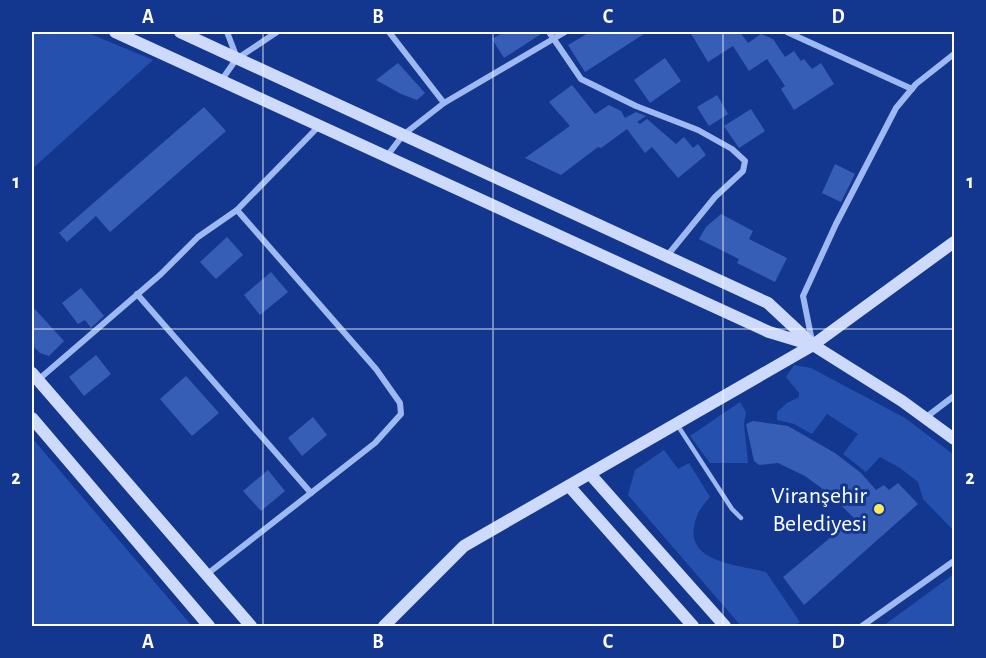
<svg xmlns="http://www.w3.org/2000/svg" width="986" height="658" viewBox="0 0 986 658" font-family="'Alegreya Sans',sans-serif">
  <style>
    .green { fill: #2550ae }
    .building { fill: #375eb6 }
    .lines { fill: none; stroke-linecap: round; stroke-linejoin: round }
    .lane { stroke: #9eb8f1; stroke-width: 4.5 }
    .street { stroke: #9eb8f1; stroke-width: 6 }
    .secondary { stroke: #cddafc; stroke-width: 12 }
    .grid { fill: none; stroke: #fff; stroke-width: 1.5; stroke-opacity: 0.55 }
    .poi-dot { fill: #ffe85e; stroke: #13378f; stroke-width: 2 }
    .labels { text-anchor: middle; stroke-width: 6; stroke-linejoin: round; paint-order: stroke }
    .poi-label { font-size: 24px; fill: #fff; stroke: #13378f; text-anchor: end }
    .neatline { fill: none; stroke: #fff; stroke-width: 2 }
    .grid-label { font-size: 20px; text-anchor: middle; font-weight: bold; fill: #fff }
  </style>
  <rect width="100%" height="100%" fill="#13378f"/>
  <g class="green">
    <path d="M32,32H86L153,60L32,169Z"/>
    <path d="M794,365L811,368L905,418L954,455V531L923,499L918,482L900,468L880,457L866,472L843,454L858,434L827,414L812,434L794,424L777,420V412L787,403L799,397V393L786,377Z"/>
    <path d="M740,402L746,412L744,424L748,463H710L690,436Z"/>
    <path d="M32,438L192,626H32Z"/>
    <path d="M664,450L678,469L689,463L710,497C706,502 699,509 697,516C679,562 735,564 766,572L800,622L794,626H741L628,495L635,470Z"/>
    <path d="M954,574V626H882L887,623Z"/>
  </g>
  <g class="building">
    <path d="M504,32H544L504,58L492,39Z"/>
    <path d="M590,32H647L585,72L568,45Z"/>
    <path d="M690,32H740L748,43L761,34L773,39L785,57L794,51L801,61L804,59L812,69L821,63L834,84L794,110L781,89L785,86L767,59L749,71L733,46L708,62Z"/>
    <path d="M665,58L681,81L650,103L634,80Z"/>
    <path d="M398,63L425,93L417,100L401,94L376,80Z"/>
    <path d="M572,85L595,114L609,105L621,111L625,118L636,112L646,116L637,122L640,124L647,119L676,144L684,137L693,148L698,144L706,155L678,178L652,147L645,153L627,129L601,148L598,147L561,175L525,158L570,126L549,102Z"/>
    <path d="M717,95L728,114L709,126L697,107Z"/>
    <path d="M204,107L226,131L110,232L96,216L67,242L59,233Z"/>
    <path d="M751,109L765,131L739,148L724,126Z"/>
    <path d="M835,164L855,174L841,202L822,193Z"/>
    <path d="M721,214L753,231L749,239L787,258L775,282L737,263L739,259L699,239L706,227Z"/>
    <path d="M227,237L243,255L216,279L200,262Z"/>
    <path d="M271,272L288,292L260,315L244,295Z"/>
    <path d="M81,288L104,316L91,328L85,320L78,324L62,303Z"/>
    <path d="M32,306L64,341L49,356L40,353L32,345Z"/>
    <path d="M96,355L111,374L84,396L69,377Z"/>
    <path d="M186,376L219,413L192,436L160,399Z"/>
    <path d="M313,417L327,435L302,456L288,438Z"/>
    <path d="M753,421L788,426L835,453L861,473L876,490L884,485L889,490L898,483L918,504L804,605L783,577L854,518L831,495L805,476L778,463L759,465L754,461L746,424Z"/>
    <path d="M268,470L285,491L261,511L243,491Z"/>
  </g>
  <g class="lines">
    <path class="lane" d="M678,426L732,509L741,518"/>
    <g class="street">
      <path d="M389,32L444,103"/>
      <path d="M549,32L581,79L636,106L698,130L732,149L745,161L743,171L715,197L667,256"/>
      <path d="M787,32L912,89"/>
      <path d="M238,58L277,32"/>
      <path d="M221,81L237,58L227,32"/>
      <path d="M387,156L403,135L444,103L565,32"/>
      <path d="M137,294L311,493"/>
      <path d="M812,341L803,296L836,224L896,108L916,84L954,54"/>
      <path d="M38,380L161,274L198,237L237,210L319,126"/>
      <path d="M925,418L954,396"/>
      <path d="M206,575L375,443L401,414L400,403L376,369L237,210"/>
      <path d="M862,626L954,561"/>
    </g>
    <g class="secondary">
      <path d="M115,32L769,332L809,344"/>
      <path d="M180,32L768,303L813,345L902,401L954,439"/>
      <path d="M32,373L251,626"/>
      <path d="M32,418L209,626"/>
      <path d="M590,474L725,626"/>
      <path d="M569,486L693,626"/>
      <path d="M384,626L464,546L813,345L954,242"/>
    </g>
  </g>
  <path class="grid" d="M263,32V626M493,32V626M723,32V626M32,329H954"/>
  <circle class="poi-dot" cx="879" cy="509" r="6"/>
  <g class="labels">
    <g class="poi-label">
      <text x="867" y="503">Viranşehir<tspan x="867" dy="28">Belediyesi</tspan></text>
    </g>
  </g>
  <rect width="986" height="658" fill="none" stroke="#13378f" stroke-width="66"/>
  <rect x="33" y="33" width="920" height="592" class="neatline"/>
  <g class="grid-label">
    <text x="148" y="23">A</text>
    <text x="378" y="23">B</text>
    <text x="608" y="23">C</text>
    <text x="838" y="23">D</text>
    <text x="16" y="188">1</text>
    <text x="970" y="188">1</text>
    <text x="16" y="484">2</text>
    <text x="970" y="484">2</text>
    <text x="148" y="648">A</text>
    <text x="378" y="648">B</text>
    <text x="608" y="648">C</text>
    <text x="838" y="648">D</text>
  </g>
</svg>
